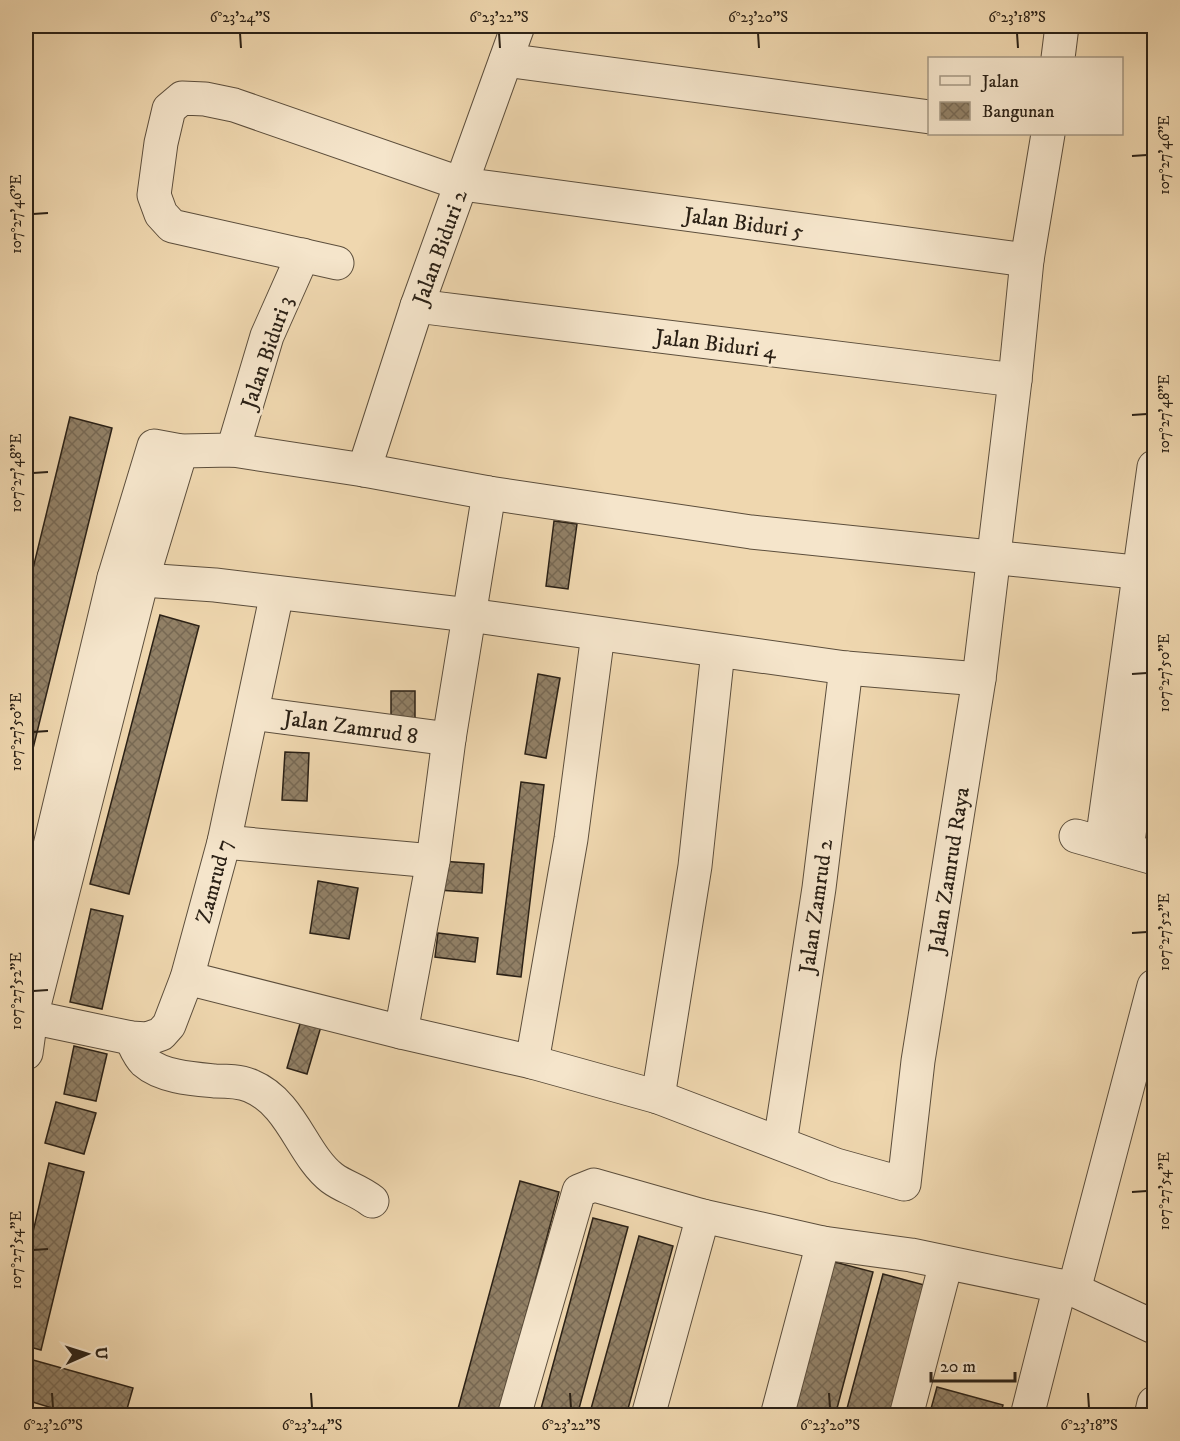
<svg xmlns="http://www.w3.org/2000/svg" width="1180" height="1441" viewBox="0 0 1180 1441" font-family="'IM FELL DW Pica',serif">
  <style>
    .building { fill: url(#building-cross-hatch); stroke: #2b2116; stroke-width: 1.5 }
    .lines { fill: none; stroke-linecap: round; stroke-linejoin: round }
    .minor-casing { stroke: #5c4e3c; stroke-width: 35 }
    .minor { stroke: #f5e5cb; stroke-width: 33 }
    .ticks { fill: none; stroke: #2b2116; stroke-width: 2 }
    .labels { text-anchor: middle; stroke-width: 6; stroke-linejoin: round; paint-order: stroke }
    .street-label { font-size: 22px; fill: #2b2116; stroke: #f5e5cb }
    .neatline { fill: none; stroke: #2b2116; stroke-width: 2 }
    .ticks-label { font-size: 15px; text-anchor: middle; fill: #2b2116 }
  </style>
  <defs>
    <pattern id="building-cross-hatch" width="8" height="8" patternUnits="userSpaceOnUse" patternTransform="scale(1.5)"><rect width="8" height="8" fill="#918066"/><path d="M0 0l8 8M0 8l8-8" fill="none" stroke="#776853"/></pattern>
  </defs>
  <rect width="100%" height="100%" fill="#efd7af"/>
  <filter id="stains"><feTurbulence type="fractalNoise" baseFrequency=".00333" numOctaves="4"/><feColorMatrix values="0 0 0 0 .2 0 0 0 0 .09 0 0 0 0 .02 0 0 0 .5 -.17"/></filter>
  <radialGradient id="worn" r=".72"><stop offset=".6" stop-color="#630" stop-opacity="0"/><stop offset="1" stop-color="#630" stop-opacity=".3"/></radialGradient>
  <g class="building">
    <path d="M70,417L112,428L26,777V597Z"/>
    <path d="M554,521L577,524L568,589L546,586Z"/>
    <path d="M160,615L199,626L129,894L90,884Z"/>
    <path d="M538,674L560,678L546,758L525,754Z"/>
    <rect x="391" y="691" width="24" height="36"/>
    <path d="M285,752L309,753L307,801L282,800Z"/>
    <path d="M521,782L544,785L521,977L497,974Z"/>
    <path d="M440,861L484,864L482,893L438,890Z"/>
    <path d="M318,881L358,888L349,939L310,933Z"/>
    <path d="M91,909L123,916L102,1009L70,1002Z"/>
    <path d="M438,933L478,938L475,962L435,957Z"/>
    <path d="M302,1017L322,1023L307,1074L287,1068Z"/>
    <path d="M74,1046L107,1054L96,1101L64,1094Z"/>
    <path d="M56,1102L96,1113L84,1154L45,1143Z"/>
    <path d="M49,1163L84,1172L41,1350L26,1346V1262Z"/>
    <path d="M520,1181L559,1192L499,1416H456Z"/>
    <path d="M593,1218L628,1227L577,1416H539Z"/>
    <path d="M639,1236L673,1246L626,1416H589Z"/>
    <path d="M827,1260L873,1272L835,1416H786Z"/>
    <path d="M883,1274L928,1286L894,1416H845Z"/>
    <path d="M26,1358L133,1388L125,1416H78L26,1400Z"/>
    <path d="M937,1387L1003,1405L1000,1416H929Z"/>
  </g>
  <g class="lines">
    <g class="minor-casing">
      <g id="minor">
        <path d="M1058,58L1062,26"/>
        <path d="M506,60L930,117"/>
        <path d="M337,263L172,226L161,214L154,195L161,143L169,109L182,98L205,99L234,105L462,184L1027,260"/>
        <path d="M417,306L1015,380"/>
        <path d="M233,450L267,336L303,255"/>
        <path d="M364,470L417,306L518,26"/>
        <path d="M114,578L215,585L469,615L846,668L979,679"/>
        <path d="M252,713L449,739"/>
        <path d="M1076,836L1154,858"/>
        <path d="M224,842L433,861"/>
        <path d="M1102,842L1154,467"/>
        <path d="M1127,850L1154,643"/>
        <path d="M26,946L114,578L154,446L181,451L233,450L364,470L489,493L751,532L1154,574"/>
        <path d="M187,978L401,1032L532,1062L658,1097L836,1165L904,1184L918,1061L979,679L1015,380L1027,260L1048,134"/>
        <path d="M31,1017L131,1038L147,1039L161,1034L169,1025L187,978L224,842L277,593"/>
        <path d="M401,1032L433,861L449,739L489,493"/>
        <path d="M131,1038C135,1046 138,1055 145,1062C162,1077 193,1079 215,1081C227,1081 240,1081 251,1086C292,1103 302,1155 332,1178C344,1187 358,1190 372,1201"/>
        <path d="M26,1053L31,1017L142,580L181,451"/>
        <path d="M532,1062L571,839L598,634"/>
        <path d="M658,1097L695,866L718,651"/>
        <path d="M780,1143L819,888L846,668"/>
        <path d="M1074,1290L1154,986"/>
        <path d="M514,1416L579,1191L594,1185L703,1216L823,1243L911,1255L1060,1286L1074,1290L1154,1327"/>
        <path d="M648,1416L703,1216"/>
        <path d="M777,1416L823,1243"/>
        <path d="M906,1416L946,1263"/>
        <path d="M1027,1416L1060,1286"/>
        <path d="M1151,1416L1154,1403"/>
      </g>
    </g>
    <use href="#minor" class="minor"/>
  </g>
  <path class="ticks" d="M240,33L241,48M499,33L500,48M758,33L759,48M1017,33L1018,48M1132,156L1147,155M33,214L48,213M1132,415L1147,414M33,473L48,472M1132,674L1147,673M33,732L48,731M1132,933L1147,932M33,991L48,990M1132,1192L1147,1191M33,1250L48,1249M52,1393L53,1408M311,1393L312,1408M570,1393L571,1408M829,1393L830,1408M1088,1393L1089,1408"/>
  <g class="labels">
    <g class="street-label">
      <text transform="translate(744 222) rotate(8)" y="8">Jalan Biduri 5</text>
      <text transform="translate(439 247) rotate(-70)" y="8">Jalan Biduri 2</text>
      <text transform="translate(716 343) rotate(7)" y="8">Jalan Biduri 4</text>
      <text transform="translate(266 352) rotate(-71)" y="8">Jalan Biduri 3</text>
      <text transform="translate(351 726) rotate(8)" y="8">Jalan Zamrud 8</text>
      <text transform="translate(948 870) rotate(-81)" y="8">Jalan Zamrud Raya</text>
      <text transform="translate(213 881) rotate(-75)" y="8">Zamrud 7</text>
      <text transform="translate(815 906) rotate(-82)" y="8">Jalan Zamrud 2</text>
    </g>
  </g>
  <rect width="1180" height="1441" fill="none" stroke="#efd7af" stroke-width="66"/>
  <rect x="928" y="57" width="195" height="78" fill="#f5e5cb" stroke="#a49783" stroke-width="1.5"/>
  <rect x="940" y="76" width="30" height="9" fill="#f5e5cb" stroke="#a49783" stroke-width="1.5"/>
  <text x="982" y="87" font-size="18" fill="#2b2116">Jalan</text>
  <rect x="940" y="102" width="30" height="18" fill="url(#building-cross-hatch)" stroke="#a49783" stroke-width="1.5"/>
  <text x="982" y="117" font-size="18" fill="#2b2116">Bangunan</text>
  <g transform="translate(87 1354) rotate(87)" stroke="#f5e5cb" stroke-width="4.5" paint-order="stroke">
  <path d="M0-4.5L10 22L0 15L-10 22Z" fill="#2b2116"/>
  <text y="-9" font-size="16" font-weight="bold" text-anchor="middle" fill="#2b2116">U</text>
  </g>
  <path d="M931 1372v9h84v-9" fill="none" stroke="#2b2116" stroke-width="3"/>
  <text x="940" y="1372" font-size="18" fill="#2b2116" stroke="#f5e5cb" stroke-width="4.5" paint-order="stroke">20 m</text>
  <rect x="33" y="33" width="1114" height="1375" class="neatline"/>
  <g class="ticks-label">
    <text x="240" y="22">6°23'24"S</text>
    <text x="499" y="22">6°23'22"S</text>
    <text x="758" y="22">6°23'20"S</text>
    <text x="1017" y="22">6°23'18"S</text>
    <text transform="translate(1164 155) rotate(-90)" y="5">107°27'46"E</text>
    <text transform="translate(16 214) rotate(-90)" y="5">107°27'46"E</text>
    <text transform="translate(1164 414) rotate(-90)" y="5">107°27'48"E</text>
    <text transform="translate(16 473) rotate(-90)" y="5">107°27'48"E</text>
    <text transform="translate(1164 673) rotate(-90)" y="5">107°27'50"E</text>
    <text transform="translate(16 732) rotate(-90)" y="5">107°27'50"E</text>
    <text transform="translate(1164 932) rotate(-90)" y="5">107°27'52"E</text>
    <text transform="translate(16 991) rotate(-90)" y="5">107°27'52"E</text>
    <text transform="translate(1164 1191) rotate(-90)" y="5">107°27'54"E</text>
    <text transform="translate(16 1250) rotate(-90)" y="5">107°27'54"E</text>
    <text x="53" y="1430">6°23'26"S</text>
    <text x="312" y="1430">6°23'24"S</text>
    <text x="571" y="1430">6°23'22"S</text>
    <text x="830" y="1430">6°23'20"S</text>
    <text x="1089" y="1430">6°23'18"S</text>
  </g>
  <rect width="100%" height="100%" filter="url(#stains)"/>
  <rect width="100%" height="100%" fill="url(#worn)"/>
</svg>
